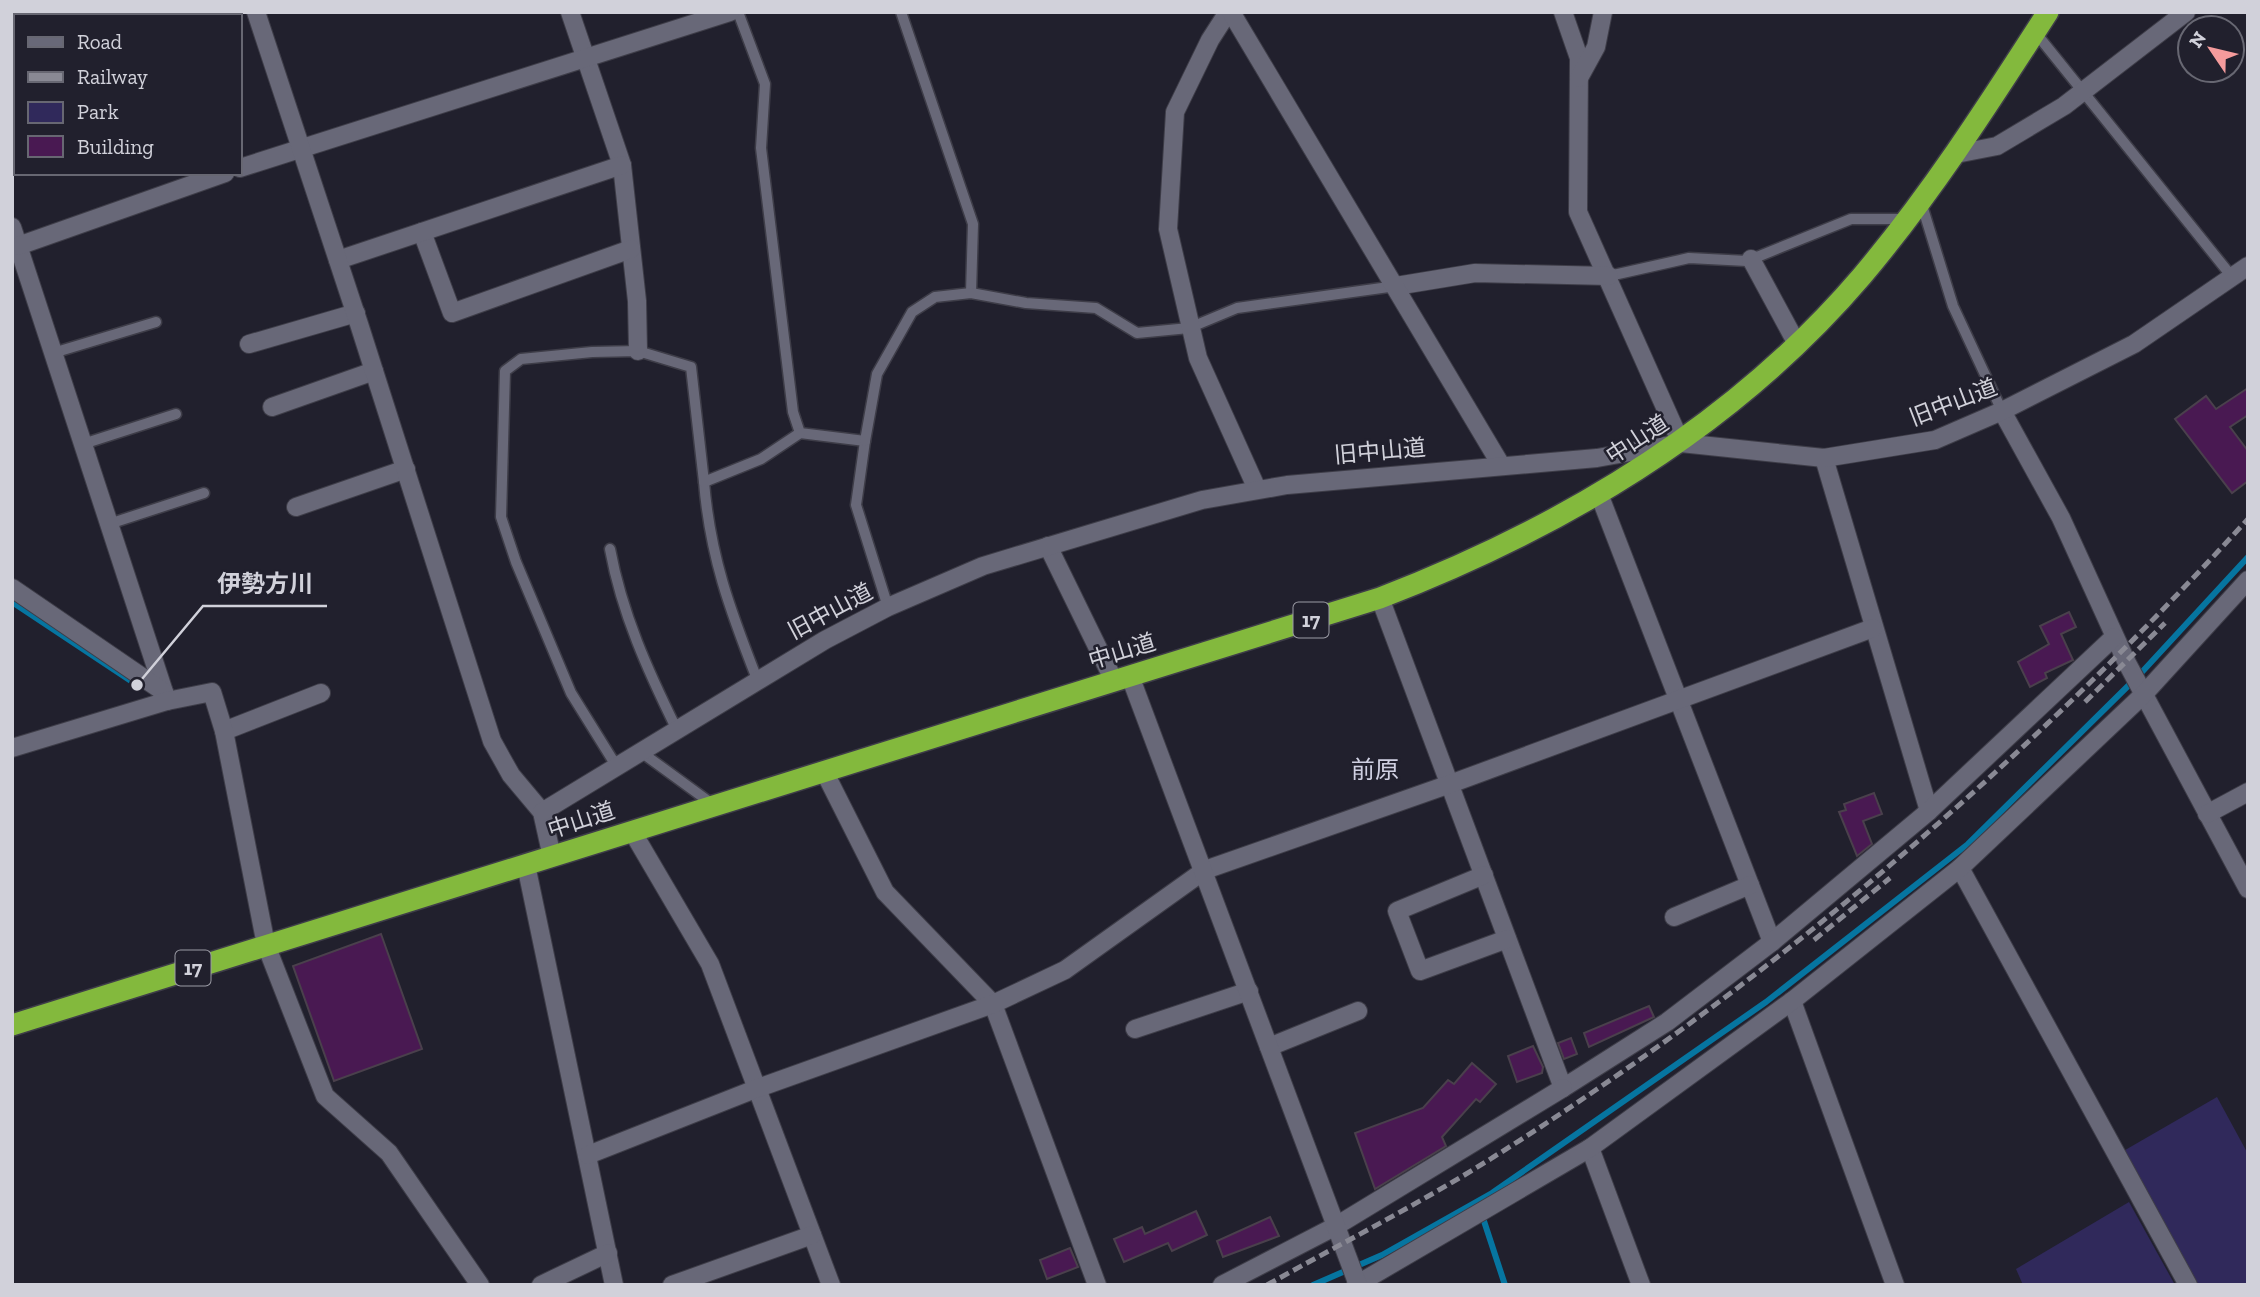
<svg xmlns="http://www.w3.org/2000/svg" width="2260" height="1297" viewBox="0 0 2260 1297" font-family="'Zilla Slab','Noto Sans JP',serif">
  <style>
    .green { fill: #30295b }
    .lines { fill: none; stroke-linecap: round; stroke-linejoin: round }
    .stream { stroke: #0675a0; stroke-width: 6 }
    .building { fill: #491952; stroke: #4a404c; stroke-width: 2 }
    .lane-casing { stroke: #3e3d48; stroke-width: 13 }
    .street-casing { stroke: #3e3d48; stroke-width: 20 }
    .secondary-casing { stroke: #3e3d48; stroke-width: 20 }
    .highway-casing { stroke: #3e3d48; stroke-width: 24 }
    .lane { stroke: #686878; stroke-width: 10 }
    .street { stroke: #686878; stroke-width: 18 }
    .secondary { stroke: #686878; stroke-width: 18 }
    .highway { stroke: #83b93d; stroke-width: 21 }
    .rail { stroke: #898994; stroke-width: 5; stroke-dasharray: 10 5; stroke-linecap: butt }
    .labels { text-anchor: middle; stroke-width: 5; stroke-linejoin: round; paint-order: stroke }
    .shield { fill: #21202d; stroke: #9c9ca6; stroke-width: 2 }
    .shield-label { font-size: 21px; font-weight: bold; fill: #d1d1da }
    .street-label { font-size: 23px; fill: #d1d1da; stroke: #21202d }
    .neighbourhood-label { font-size: 24px; fill: #d0d0e2; stroke: #21202d }
    .leader { fill: none; stroke: #d1d1da; stroke-width: 2.5 }
    .callout-dot { fill: #d1d1da; stroke: #21202d; stroke-width: 2.5 }
    .callout-label { font-size: 24px; text-anchor: middle; font-weight: bold; fill: #d1d1da; stroke: #21202d; stroke-width: 5; stroke-linejoin: round; paint-order: stroke }
  </style>
  <rect width="100%" height="100%" fill="#21202d"/>
  <g class="green">
    <path d="M2217,1097L2248,1154V1285H2194L2120,1153Z"/>
    <path d="M2129,1202L2175,1285H2023L2016,1269Z"/>
  </g>
  <g class="lines">
    <g class="stream">
      <path d="M12,602L137,685"/>
      <path d="M2142,672L2248,557"/>
      <path d="M1482,1215L1505,1285"/>
      <path d="M1313,1285L1382,1255L1492,1193L1766,1002L1968,844L2129,685"/>
    </g>
  </g>
  <g class="building">
    <path d="M2248,388V415L2230,427L2248,451V481L2232,493L2175,419L2206,396L2216,409Z"/>
    <path d="M2069,612L2076,627L2061,634L2073,660L2045,673L2047,678L2030,687L2018,662L2049,644L2040,626Z"/>
    <path d="M1874,793L1882,814L1863,821L1872,844L1857,856L1839,812L1846,810L1844,804Z"/>
    <path d="M381,934L422,1049L334,1081L293,966Z"/>
    <path d="M1649,1006L1654,1017L1589,1047L1584,1033Z"/>
    <path d="M1571,1038L1577,1054L1564,1059L1558,1043Z"/>
    <path d="M1533,1046L1543,1067L1542,1073L1517,1082L1508,1056Z"/>
    <path d="M1472,1063L1496,1084L1480,1102L1476,1099L1442,1137L1446,1146L1375,1189L1355,1133L1423,1108L1448,1080L1454,1084Z"/>
    <path d="M1196,1211L1207,1235L1172,1251L1168,1243L1124,1262L1114,1239L1142,1227L1145,1234Z"/>
    <path d="M1270,1217L1279,1236L1223,1257L1217,1241Z"/>
    <path d="M1070,1248L1078,1267L1047,1279L1040,1260Z"/>
  </g>
  <g class="lines">
    <g class="lane-casing">
      <g id="lane">
        <path d="M738,12L765,84L761,148L793,412L800,433L865,441L856,505L888,607"/>
        <path d="M901,12L973,224L971,293"/>
        <path d="M2035,32L2233,278"/>
        <path d="M1921,202L1953,306L2002,411"/>
        <path d="M1609,276L1689,258L1747,261L1851,219H1908"/>
        <path d="M53,353L156,322"/>
        <path d="M865,441L877,374L912,312L935,297L971,293L1026,303L1096,308L1137,333L1189,328L1237,308L1396,286"/>
        <path d="M83,444L176,414"/>
        <path d="M704,482C710,556 730,610 757,679"/>
        <path d="M109,524L204,493"/>
        <path d="M610,549C622,614 648,671 677,730"/>
        <path d="M641,752L715,806"/>
        <path d="M617,767L571,693L516,562L501,517L505,371L521,359L592,352L638,351L691,367L704,482L761,459L800,433"/>
      </g>
    </g>
    <g class="street-casing">
      <g id="street">
        <path d="M570,12L622,165L637,301L638,351"/>
        <path d="M1228,12L1210,40L1175,112L1168,229L1198,358L1257,489"/>
        <path d="M1563,12L1579,58L1578,212L1681,443"/>
        <path d="M1579,78L1596,47L1603,12"/>
        <path d="M1956,154L1997,146L2064,106L2186,12"/>
        <path d="M240,168L730,12"/>
        <path d="M12,227L167,701"/>
        <path d="M422,232L452,313L631,249"/>
        <path d="M18,246L225,173"/>
        <path d="M1751,259L1797,344"/>
        <path d="M338,260L622,165"/>
        <path d="M1396,286L1475,273L1609,276"/>
        <path d="M249,344L356,313"/>
        <path d="M272,407L374,371"/>
        <path d="M2002,411L2061,518L2127,663L2248,889"/>
        <path d="M1824,458L1929,811"/>
        <path d="M1599,494L1772,942"/>
        <path d="M296,507L406,469"/>
        <path d="M1048,546L1114,681"/>
        <path d="M12,588L164,692"/>
        <path d="M1380,598L1563,1088L1667,1022L1772,942L1929,811L2114,637"/>
        <path d="M224,731L321,693"/>
        <path d="M12,748L167,701L212,692L224,731L266,945L325,1096L389,1153L480,1285"/>
        <path d="M824,771L885,892L993,1004L1097,1285"/>
        <path d="M2207,814L2248,792"/>
        <path d="M632,831L710,964L831,1285"/>
        <path d="M526,865L614,1285"/>
        <path d="M1960,868L2188,1285"/>
        <path d="M1484,875L1397,911L1420,971L1507,939"/>
        <path d="M1674,917L1750,885"/>
        <path d="M1792,1001L1895,1285"/>
        <path d="M1135,1029L1249,991"/>
        <path d="M1269,1047L1358,1011"/>
        <path d="M1590,1148L1641,1285"/>
        <path d="M588,1155L758,1088L993,1004L1065,970L1205,870L1450,784L1873,628"/>
        <path d="M672,1285L812,1235"/>
        <path d="M1222,1285L1336,1226L1563,1088"/>
        <path d="M1356,1285L1590,1148L1792,1001L1960,868L2144,694L2248,580"/>
      </g>
    </g>
    <g class="secondary-casing">
      <g id="secondary">
        <path d="M256,12L359,324L492,741L511,775L542,812L552,857"/>
        <path d="M1231,12L1501,465"/>
        <path d="M1130,676L1358,1285"/>
        <path d="M542,812L825,640L888,607L983,566L1202,500L1287,485L1597,458L1681,443L1824,458L1935,440L2002,411L2134,344L2248,266"/>
        <path d="M541,1285L608,1253"/>
      </g>
    </g>
    <g class="highway-casing">
      <path id="highway" d="M12,1025L1380,598C1562,528 1734,426 1862,276C1932,193 1990,102 2048,12"/>
    </g>
    <use href="#lane" class="lane"/>
    <use href="#street" class="street"/>
    <use href="#secondary" class="secondary"/>
    <use href="#highway" class="highway"/>
    <g class="rail">
      <path d="M2085,702L2165,623"/>
      <path d="M1814,940L1890,878"/>
      <path d="M1267,1285C1342,1243 1419,1204 1492,1158C1772,982 2025,763 2248,519"/>
    </g>
  </g>
  <g class="labels">
    <g class="shield">
      <rect x="1293.5" y="602.5" width="35" height="35" rx="5"/>
      <rect x="175.5" y="950.5" width="35" height="35" rx="5"/>
    </g>
    <g class="shield-label">
      <text x="1311" y="627">17</text>
      <text x="193" y="975">17</text>
    </g>
    <g class="street-label">
      <text transform="translate(1953 402) rotate(-21)" y="8">旧中山道</text>
      <text transform="translate(1637 439) rotate(-33)" y="8">中山道</text>
      <text transform="translate(1380 451) rotate(-5)" y="8">旧中山道</text>
      <text transform="translate(830 611) rotate(-28)" y="8">旧中山道</text>
      <text transform="translate(1122 651) rotate(-17)" y="8">中山道</text>
      <text transform="translate(581 820) rotate(-18)" y="8">中山道</text>
    </g>
    <g class="neighbourhood-label">
      <text x="1375" y="778">前原</text>
    </g>
  </g>
  <path class="leader" d="M137 685L203 606H327"/>
  <circle class="callout-dot" cx="137" cy="685" r="7"/>
  <g class="callout-label">
    <text x="265" y="592">伊勢方川</text>
  </g>
  <rect width="2260" height="1297" fill="none" stroke="#d1d1da" stroke-width="28"/>
  <rect x="14" y="14" width="228" height="161" fill="#21202d" stroke="#676772" stroke-width="2"/>
  <rect x="28" y="37" width="35" height="10" fill="#686878" stroke="#676772" stroke-width="2"/>
  <text x="77" y="49" font-size="21" fill="#d1d1da">Road</text>
  <rect x="28" y="72" width="35" height="10" fill="#898994" stroke="#676772" stroke-width="2"/>
  <text x="77" y="84" font-size="21" fill="#d1d1da">Railway</text>
  <rect x="28" y="102" width="35" height="21" fill="#30295b" stroke="#676772" stroke-width="2"/>
  <text x="77" y="119" font-size="21" fill="#d1d1da">Park</text>
  <rect x="28" y="136" width="35" height="21" fill="#491952" stroke="#676772" stroke-width="2"/>
  <text x="77" y="154" font-size="21" fill="#d1d1da">Building</text>
  <g transform="translate(2211 49) rotate(305)"><circle r="33" fill="#21202d" stroke="#676772" stroke-width="2"/>
  <path d="M0-5L12 26L0 18L-12 26Z" fill="#f59b9c"/>
  <text y="-10" font-size="19" font-weight="bold" text-anchor="middle" fill="#d1d1da">N</text>
  </g>
</svg>
